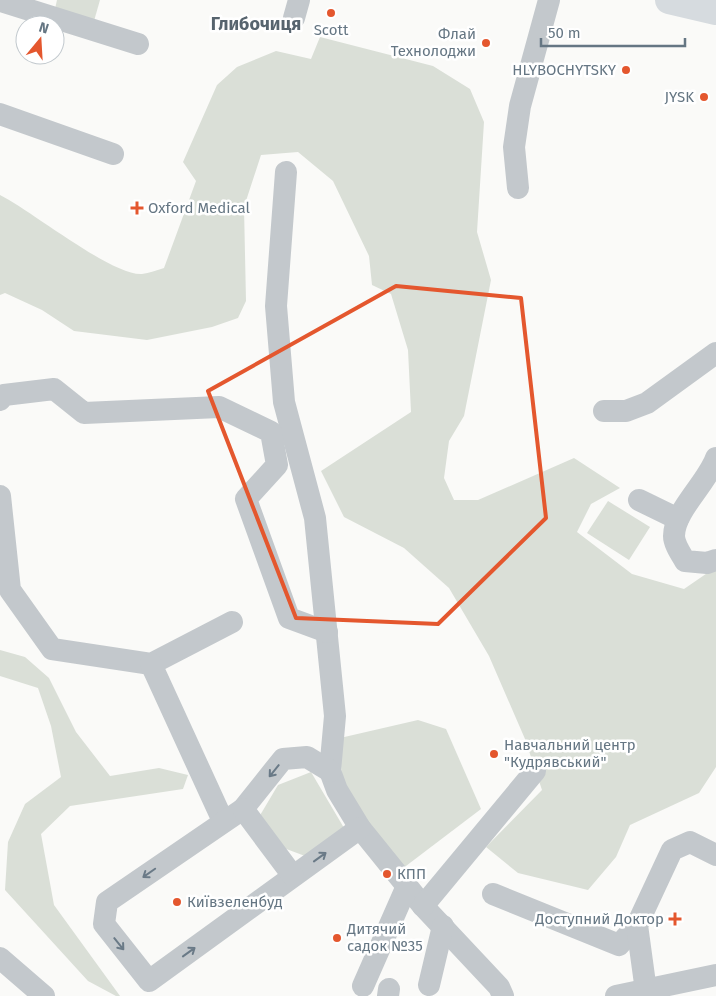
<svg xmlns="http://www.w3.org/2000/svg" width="716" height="996" viewBox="0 0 716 996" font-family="'Fira Sans',sans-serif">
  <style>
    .green { fill: #dadfd7 }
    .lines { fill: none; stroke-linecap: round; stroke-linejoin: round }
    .minor { stroke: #c3c8cc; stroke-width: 22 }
    .major { stroke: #d6dbdf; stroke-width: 28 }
    .oneway { stroke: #6a7a87 }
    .marked { fill: none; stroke: #e4572e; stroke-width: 4; stroke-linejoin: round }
    .poi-dot { fill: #e4572e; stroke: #fff; stroke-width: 2 }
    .labels { text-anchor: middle; stroke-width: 5; stroke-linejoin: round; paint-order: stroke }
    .poi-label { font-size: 15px; fill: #657683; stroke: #fff; text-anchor: start }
    .quarter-label { font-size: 18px; font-weight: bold; fill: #57646e; stroke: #fff }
  </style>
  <rect width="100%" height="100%" fill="#fafaf8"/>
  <g class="green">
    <path d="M57,0H100L94,21L55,9Z"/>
    <path d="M320,37L433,66L470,89L484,122L477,232L491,280L464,416L449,441L444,478L454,500H478L574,458L620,488L591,504L577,532L632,574L684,589L716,567V767L699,793L630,825L616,857L588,890L518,873L486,847L542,790L525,739L489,656L449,588L404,548L344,517L321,471L411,412L408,350L391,294L372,285L369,256L333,181L298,152L261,155L244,207L246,301L238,318L212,327L147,340L74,331L42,310L5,293L0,295V195C32,211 112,276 142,274C149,273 157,270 164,268L196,181L183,162L217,85L237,67L276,51L311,59Z"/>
    <path d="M608,501L650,527L629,560L587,533Z"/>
    <path d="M0,650L25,657L49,678L76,732L110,776L159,768L188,775L183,789L70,806L41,834L54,905L120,996H116L88,981L5,890L8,842L25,804L61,777L51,726L38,688L0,676Z"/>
    <path d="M418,720L446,729L481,809L402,869L342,790L340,738Z"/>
    <path d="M311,772L347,833L305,856L281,847L259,817L278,785Z"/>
  </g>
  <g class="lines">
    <g class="minor">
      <path d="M1,1L138,44"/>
      <path d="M294,18L299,0"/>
      <path d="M0,114L113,154"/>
      <path d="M286,172L276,306L284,402L315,518L335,716L330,771L337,790L360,828L423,906L499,987L503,996"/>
      <path d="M518,188L514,147L520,106L549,0"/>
      <path d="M0,400L4,395L54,389L84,413L219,407L271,432L277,465L246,499L289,618L327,632"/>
      <path d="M604,411H626L647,403L716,353"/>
      <path d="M716,458C707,483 674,511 674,536C674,544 681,554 685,561L707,563L716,560"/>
      <path d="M0,496L10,590L52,649L151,664L232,622"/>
      <path d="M639,500L678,519"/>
      <path d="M151,664L223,821"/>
      <path d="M330,771L307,757L283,759L243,809L107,902L104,924L149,981L360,828"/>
      <path d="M243,809L293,876"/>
      <path d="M493,894L619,945L637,925L672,850L690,842L716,855"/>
      <path d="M423,906L535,771"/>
      <path d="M637,925L646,991"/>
      <path d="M0,958L44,996"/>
      <path d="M429,985L443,926"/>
      <path d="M363,986L407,886"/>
      <path d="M388,996L389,989"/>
      <path d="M616,996L716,975"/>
    </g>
    <path class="major" d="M669,0L716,11"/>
  </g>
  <defs><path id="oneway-shaft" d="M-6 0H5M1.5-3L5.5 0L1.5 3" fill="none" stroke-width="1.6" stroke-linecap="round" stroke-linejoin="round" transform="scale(1.25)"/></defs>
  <g class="oneway">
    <use href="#oneway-shaft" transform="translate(274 771) rotate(129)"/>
    <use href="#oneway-shaft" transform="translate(320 857) rotate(-36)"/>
    <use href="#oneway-shaft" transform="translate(149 873) rotate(145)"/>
    <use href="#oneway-shaft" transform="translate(119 944) rotate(51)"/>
    <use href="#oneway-shaft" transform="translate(189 952) rotate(-36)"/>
  </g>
  <path class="marked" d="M396,286L521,298L546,518L438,624L296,618L208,391Z"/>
  <g class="poi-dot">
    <circle cx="331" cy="13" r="5"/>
    <circle cx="486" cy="43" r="5"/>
    <circle cx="626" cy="70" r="5"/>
    <circle cx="704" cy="97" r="5"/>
    <path d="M134.5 200.5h5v5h5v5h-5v5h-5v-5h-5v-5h5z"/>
    <circle cx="494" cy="754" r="5"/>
    <circle cx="387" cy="874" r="5"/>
    <circle cx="177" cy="902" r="5"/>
    <path d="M672.5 911.5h5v5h5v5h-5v5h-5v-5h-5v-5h5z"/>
    <circle cx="337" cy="938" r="5"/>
  </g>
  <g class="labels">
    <g class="poi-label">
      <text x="331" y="35" text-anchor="middle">Scott</text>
      <text x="476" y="39" text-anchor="end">Флай<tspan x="476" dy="17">Технолоджи</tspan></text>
      <text x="616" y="75" text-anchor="end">HLYBOCHYTSKY</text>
      <text x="694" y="102" text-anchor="end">JYSK</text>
      <text x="148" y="213">Oxford Medical</text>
      <text x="504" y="750">Навчальний центр<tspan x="504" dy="17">"Кудрявський"</tspan></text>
      <text x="397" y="879">КПП</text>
      <text x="187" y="907">Київзеленбуд</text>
      <text x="664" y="924" text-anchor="end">Доступний Доктор</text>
      <text x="347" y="934">Дитячий<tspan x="347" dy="17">садок №35</tspan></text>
    </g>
    <g class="quarter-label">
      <text x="256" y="30">Глибочиця</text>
    </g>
  </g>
  <g transform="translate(40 40) rotate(18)"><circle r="24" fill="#ffffff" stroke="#c1c8cd"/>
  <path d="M0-4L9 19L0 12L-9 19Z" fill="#e4572e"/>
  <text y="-8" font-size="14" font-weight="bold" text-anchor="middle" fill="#657683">N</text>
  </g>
  <path d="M541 38v8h144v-8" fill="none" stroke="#657683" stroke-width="2.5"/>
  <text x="548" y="38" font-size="15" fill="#657683" stroke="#ffffff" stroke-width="4" paint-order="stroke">50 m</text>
</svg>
